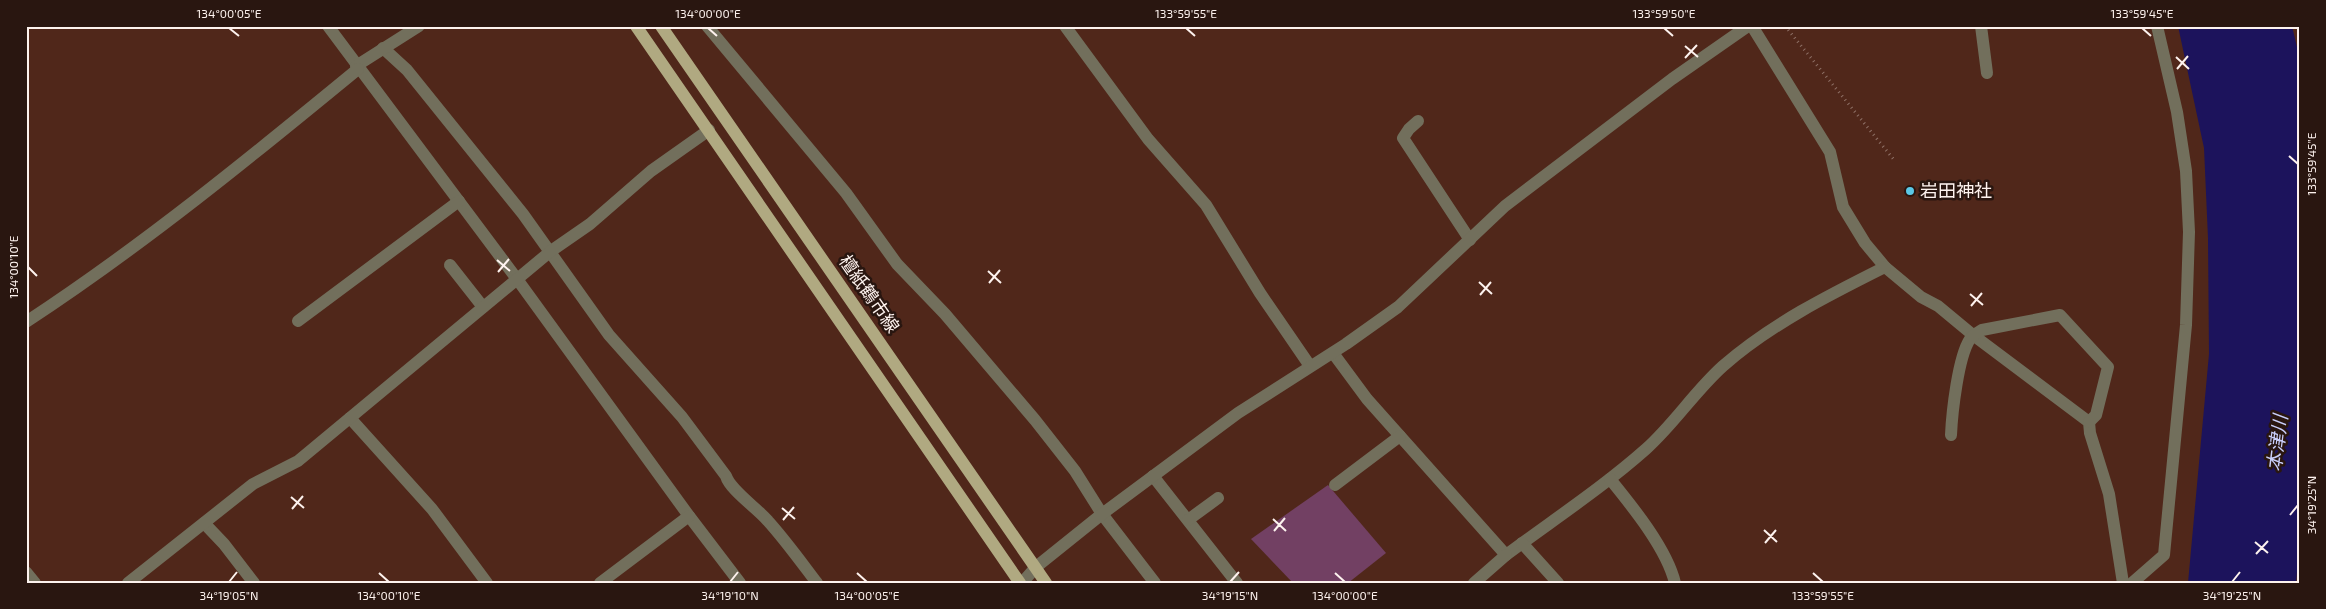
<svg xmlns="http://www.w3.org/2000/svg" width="2326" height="609" viewBox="0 0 2326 609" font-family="'Exo 2','Noto Sans JP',sans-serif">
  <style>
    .green { fill: #724063 }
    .water { fill: #1c135c }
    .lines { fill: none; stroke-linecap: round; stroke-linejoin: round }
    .path { stroke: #8f7167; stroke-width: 3; stroke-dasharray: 1 4; stroke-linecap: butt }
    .minor { stroke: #726f5c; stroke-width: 12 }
    .major { stroke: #b0a981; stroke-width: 12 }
    .ticks { fill: none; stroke: #fdf2ee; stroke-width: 2 }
    .poi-dot { fill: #5bc8e6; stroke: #291610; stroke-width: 2 }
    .labels { text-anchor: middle; stroke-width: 5; stroke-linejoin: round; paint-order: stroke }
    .poi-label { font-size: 18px; fill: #fdf2ee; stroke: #291610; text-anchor: start }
    .street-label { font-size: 18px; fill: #fdf2ee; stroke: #291610 }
    .water-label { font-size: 19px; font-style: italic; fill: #c8cdf9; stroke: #291610 }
    .neatline { fill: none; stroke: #fdf2ee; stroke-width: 2 }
    .ticks-label { font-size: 12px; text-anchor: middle; fill: #fdf2ee }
  </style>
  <rect width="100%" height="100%" fill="#50271a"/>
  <path class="green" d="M1328,485L1386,553L1348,583H1293L1251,539Z"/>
  <path class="water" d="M2178,26H2292L2300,60V539L2296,583H2188L2209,354L2208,238L2204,148Z"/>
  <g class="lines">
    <path class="path" d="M1785,26L1895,161"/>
    <g class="minor">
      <path d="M328,26L517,279L689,516L740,583"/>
      <path d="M707,26L846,193L897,264L945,314L1035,420L1075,471L1102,514L1155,583"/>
      <path d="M1065,26L1148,139L1206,205L1260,293L1310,366"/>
      <path d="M1752,26L1830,152L1843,207L1865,243L1885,267L1921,297L1938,306L1973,335L2089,422L2090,433L2109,494L2123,583"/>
      <path d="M1981,26L1987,73"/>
      <path d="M383,48L407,70L523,214L609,335L682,417L726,476C730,490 757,508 768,521C786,541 801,562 817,583"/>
      <path d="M356,66L419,26"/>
      <path d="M1418,121L1409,129L1403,138L1470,240"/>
      <path d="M450,265L483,307"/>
      <path d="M298,321L459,201"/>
      <path d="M26,322C142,246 251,157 358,69"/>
      <path d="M1333,353L1367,399L1506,555C1553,520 1602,488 1646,449C1674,424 1695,391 1723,366C1771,324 1829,295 1885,267"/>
      <path d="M350,418L432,509L487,583"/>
      <path d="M1951,435C1952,413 1958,357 1970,339C1973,335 1977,333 1982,330L2060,315L2108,367L2096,415L2089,422"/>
      <path d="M1153,476L1237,583"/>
      <path d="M1610,479C1632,506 1667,549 1675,583"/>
      <path d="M1335,485L1400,436"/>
      <path d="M1188,520L1218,498"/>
      <path d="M204,523L224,544L254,583"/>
      <path d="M1522,543L1558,583"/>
      <path d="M26,572L35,583"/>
      <path d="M128,583L253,484L298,461L551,251L590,224L651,171L709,130"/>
      <path d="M600,583L689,516"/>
      <path d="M1022,583L1036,567L1102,514L1238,413L1346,344L1398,307L1505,206L1672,79L1748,26"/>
      <path d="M1474,583L1506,555"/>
      <path d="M2132,583L2164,555L2186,325L2189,232L2186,171L2177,112L2157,26"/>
    </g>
    <g class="major">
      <path d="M636,26L1020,583"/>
      <path d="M661,26L1046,583"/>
    </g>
  </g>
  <path class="ticks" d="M229,28L239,36M708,28L717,36M1186,28L1195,36M1664,28L1673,36M2142,28L2151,36M1685,46L1698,57M2176,57L2189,69M1685,58L1697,45M2177,69L2188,56M2289,156L2298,164M497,260L510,271M28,267L37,276M988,271L1001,283M498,272L509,259M1479,282L1492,294M989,283L1000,270M1970,294L1983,305M1480,295L1491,282M1971,306L1982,293M291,497L304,508M782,508L795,519M292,509L303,496M2290,515L2298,505M1273,519L1286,531M783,520L794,507M1764,530L1777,542M1274,531L1285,518M2255,542L2268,553M1765,543L1776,530M2256,554L2268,541M379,573L389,582M857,573L867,582M1335,573L1345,582M1813,573L1823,582M229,582L237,572M730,582L738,572M1230,582L1239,572M2232,582L2240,572"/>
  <circle class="poi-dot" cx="1910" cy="191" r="5"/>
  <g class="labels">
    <g class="poi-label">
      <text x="1920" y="197">岩田神社</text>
    </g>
    <g class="street-label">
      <text transform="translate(869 294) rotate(55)" y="6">檀紙鶴市線</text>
    </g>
    <g class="water-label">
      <text transform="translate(2277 443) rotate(-83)" y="7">本津川</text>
    </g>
  </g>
  <rect width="2326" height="609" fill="none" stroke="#291610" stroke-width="55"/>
  <rect x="28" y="28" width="2270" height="554" class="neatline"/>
  <g class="ticks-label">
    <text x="229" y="18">134°00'05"E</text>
    <text x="708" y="18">134°00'00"E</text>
    <text x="1186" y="18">133°59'55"E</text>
    <text x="1664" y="18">133°59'50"E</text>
    <text x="2142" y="18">133°59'45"E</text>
    <text transform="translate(2312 164) rotate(-90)" y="4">133°59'45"E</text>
    <text transform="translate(14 267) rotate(-90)" y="4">134°00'10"E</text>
    <text transform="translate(2312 505) rotate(-90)" y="4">34°19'25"N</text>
    <text x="229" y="600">34°19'05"N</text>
    <text x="389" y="600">134°00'10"E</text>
    <text x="730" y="600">34°19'10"N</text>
    <text x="867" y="600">134°00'05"E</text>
    <text x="1230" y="600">34°19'15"N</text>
    <text x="1345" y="600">134°00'00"E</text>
    <text x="1823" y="600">133°59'55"E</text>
    <text x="2232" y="600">34°19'25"N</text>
  </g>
</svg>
